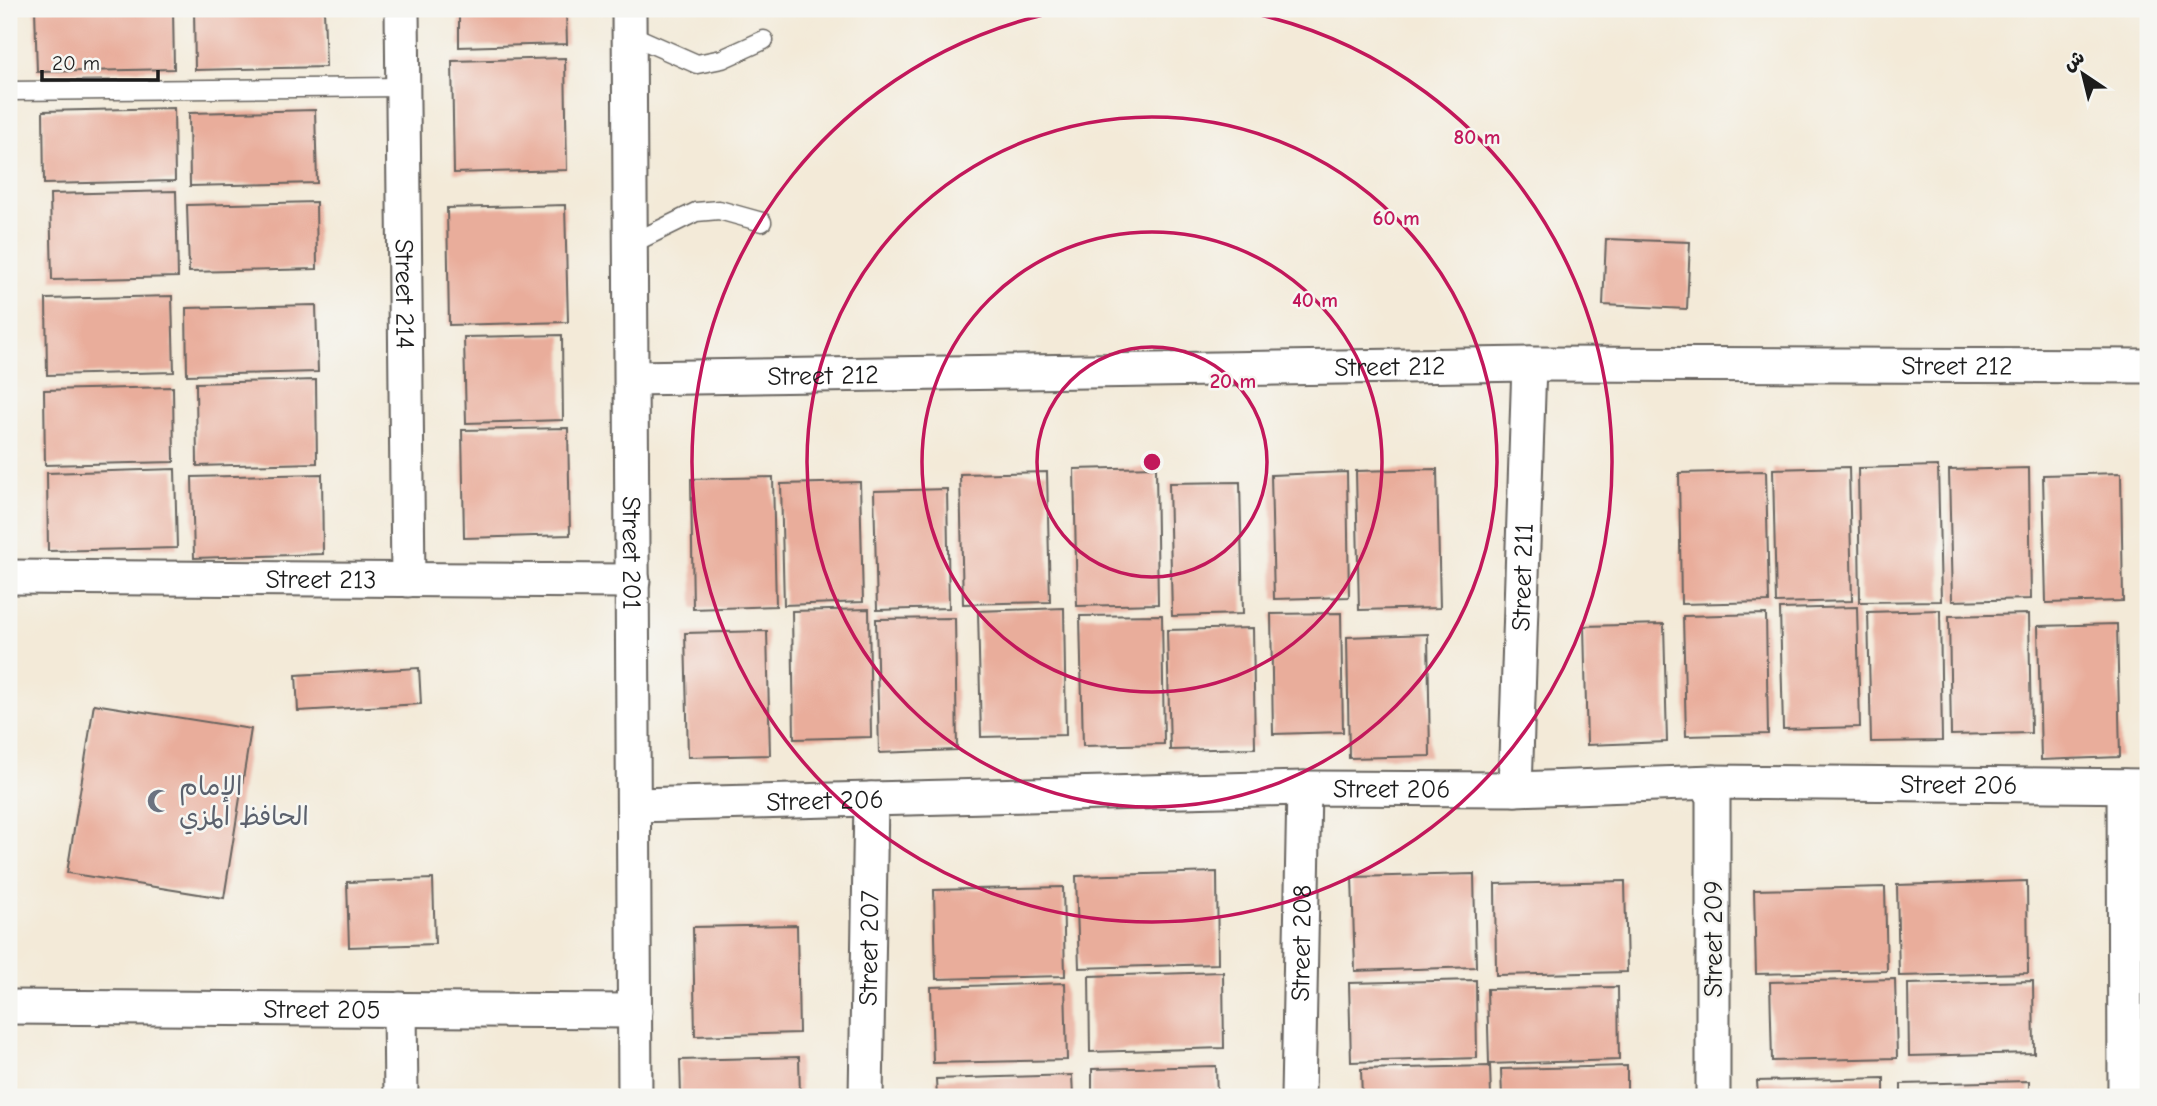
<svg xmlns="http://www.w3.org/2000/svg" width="2157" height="1106" viewBox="0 0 2157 1106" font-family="'Comic Neue','Playpen Sans Arabic',sans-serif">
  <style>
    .building { fill: #e9ad9b }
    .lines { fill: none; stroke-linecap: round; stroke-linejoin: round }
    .service-casing { stroke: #67645e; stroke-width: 21 }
    .minor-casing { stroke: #67645e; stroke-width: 37 }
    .service { stroke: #fff; stroke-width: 18 }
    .minor { stroke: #fff; stroke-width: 33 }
    .ring { fill: none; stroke: #c2185b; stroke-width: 3.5 }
    .labels { text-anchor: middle; stroke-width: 5; stroke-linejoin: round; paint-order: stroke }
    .street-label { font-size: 26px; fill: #1c1c1c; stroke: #f6f6f2 }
    .worship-label { font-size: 26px; fill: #5b616d; stroke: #f6f6f2; text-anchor: start }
    .centre { fill: #c2185b; stroke: #f6f6f2; stroke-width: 3.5 }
    .ring-label { font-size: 21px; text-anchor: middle; font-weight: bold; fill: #c2185b; stroke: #f6f6f2; stroke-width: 5; stroke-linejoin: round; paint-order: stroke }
  </style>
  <rect width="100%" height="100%" fill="#f6f6f2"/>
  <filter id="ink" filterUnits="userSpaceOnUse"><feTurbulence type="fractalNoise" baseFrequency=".0143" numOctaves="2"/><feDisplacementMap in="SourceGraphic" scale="14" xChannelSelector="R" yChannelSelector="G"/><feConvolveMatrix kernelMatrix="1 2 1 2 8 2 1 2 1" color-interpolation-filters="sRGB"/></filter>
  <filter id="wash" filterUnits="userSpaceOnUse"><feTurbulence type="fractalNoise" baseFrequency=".00686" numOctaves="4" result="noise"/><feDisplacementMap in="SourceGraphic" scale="28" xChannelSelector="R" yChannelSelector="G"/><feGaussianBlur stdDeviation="1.57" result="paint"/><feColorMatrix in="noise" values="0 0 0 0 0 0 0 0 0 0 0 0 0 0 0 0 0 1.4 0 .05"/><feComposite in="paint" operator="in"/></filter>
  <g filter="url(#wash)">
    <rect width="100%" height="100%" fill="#f3ead8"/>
    <g id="blocks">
      <g class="building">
        <path d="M35,9H173L174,69L37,72Z"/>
        <path d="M194,9H324L326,67L195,70Z"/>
        <path d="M459,9H566L567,44L459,47Z"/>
        <path d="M565,58L567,170L454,173L452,61Z"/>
        <path d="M174,108L175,181L44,184L43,111Z"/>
        <path d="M315,110L317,183L190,186L189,113Z"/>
        <path d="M176,191L178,277L52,280L50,194Z"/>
        <path d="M316,202L317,269L189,272L187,205Z"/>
        <path d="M565,205L568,322L449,325L447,208Z"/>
        <path d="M1606,239L1690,242L1687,309L1603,305Z"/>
        <path d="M172,296L174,372L47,375L46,299Z"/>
        <path d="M316,305L318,372L187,375L186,308Z"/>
        <path d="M562,335L563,420L466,423L464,337Z"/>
        <path d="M316,380L317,463L197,466L196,383Z"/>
        <path d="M173,387L174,462L45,465L44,390Z"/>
        <path d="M568,428L570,535L464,538L462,430Z"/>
        <path d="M1938,466L1941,601L1860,602L1858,468Z"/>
        <path d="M1156,467L1158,604L1077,606L1074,469Z"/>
        <path d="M1849,467L1852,601L1776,603L1773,469Z"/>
        <path d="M2029,468L2031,599L1952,601L1949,470Z"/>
        <path d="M175,469L177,548L48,551L47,473Z"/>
        <path d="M1437,469L1440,608L1359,610L1356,471Z"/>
        <path d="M1766,471L1769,602L1681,604L1679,473Z"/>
        <path d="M1047,472L1050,602L963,604L960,474Z"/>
        <path d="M1347,472L1349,597L1274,599L1271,475Z"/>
        <path d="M2121,473L2123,601L2046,603L2043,475Z"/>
        <path d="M322,474L323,554L194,558L192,477Z"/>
        <path d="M773,477L776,606L693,609L691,479Z"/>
        <path d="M860,482L863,602L784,605L781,484Z"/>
        <path d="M1240,482L1243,614L1172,616L1169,483Z"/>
        <path d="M947,489L949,608L877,610L874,491Z"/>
        <path d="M1857,607L1860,727L1783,729L1780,609Z"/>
        <path d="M1064,608L1066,735L981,737L978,611Z"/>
        <path d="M869,609L871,737L794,739L792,611Z"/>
        <path d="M1940,610L1942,741L1871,742L1868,612Z"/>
        <path d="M1341,613L1343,732L1273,734L1271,614Z"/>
        <path d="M1766,614L1768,734L1686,736L1683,616Z"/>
        <path d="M2029,614L2031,733L1951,735L1949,616Z"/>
        <path d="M1162,615L1164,744L1083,746L1080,616Z"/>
        <path d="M955,618L957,750L879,753L876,619Z"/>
        <path d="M1664,624L1667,742L1587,745L1584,626Z"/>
        <path d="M2117,624L2120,757L2041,760L2038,626Z"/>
        <path d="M1253,628L1255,748L1170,750L1167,630Z"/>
        <path d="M767,631L770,755L688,757L685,633Z"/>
        <path d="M1428,634L1430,756L1349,758L1347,637Z"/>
        <path d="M419,668L421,704L298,711L296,675Z"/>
        <path d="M94,704L251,729L224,898L67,873Z"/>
        <path d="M1217,872L1218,964L1079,968L1076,876Z"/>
        <path d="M1474,874L1476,967L1355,971L1352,877Z"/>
        <path d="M433,879L435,944L349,947L347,882Z"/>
        <path d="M1625,881L1627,972L1496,975L1495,884Z"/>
        <path d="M2027,881L2028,973L1899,976L1897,885Z"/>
        <path d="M1063,887L1065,976L936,979L934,890Z"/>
        <path d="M1885,887L1887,971L1756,974L1754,890Z"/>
        <path d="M797,925L799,1033L695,1036L693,927Z"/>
        <path d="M1223,972L1224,1048L1090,1052L1089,976Z"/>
        <path d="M1895,979L1897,1058L1772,1061L1770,982Z"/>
        <path d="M1476,980L1477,1058L1351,1062L1349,983Z"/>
        <path d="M2033,981L2034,1053L1909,1056L1908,984Z"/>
        <path d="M1065,983L1067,1060L933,1063L931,987Z"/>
        <path d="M1618,987L1619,1060L1489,1064L1487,989Z"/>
        <path d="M799,1057L800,1097H681L680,1060Z"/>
        <path d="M1216,1066L1217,1097H1092V1069Z"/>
        <path d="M1490,1066L1491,1097H1362L1361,1069Z"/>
        <path d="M1627,1066V1097H1502L1501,1069Z"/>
        <path d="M1072,1075L1073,1097H937L936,1079Z"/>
        <path d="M1884,1078V1097H1758L1757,1081Z"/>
        <path d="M2029,1081V1097H1901V1084Z"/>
      </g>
    </g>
  </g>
  <g filter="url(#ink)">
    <use href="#blocks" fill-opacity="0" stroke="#67645e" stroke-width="2"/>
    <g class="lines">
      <g class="service-casing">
        <g id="service">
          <path d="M629,34L697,64L722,59L764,40"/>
          <path d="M9,91L403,87"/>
          <path d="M631,244L696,212L719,210L762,222"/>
        </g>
      </g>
      <g class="minor-casing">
        <g id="minor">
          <path id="s1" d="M402,9L408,580"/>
          <path id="s2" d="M629,9L635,1097"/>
          <path id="s3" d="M632,378L1529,364L2148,366"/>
          <path id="s4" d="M9,577L633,581"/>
          <path d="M1713,782V1097"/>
          <path d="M2124,786L2125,1097"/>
          <path id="s5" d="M1515,789L1529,364"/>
          <path id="s6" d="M634,805L1304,788L1515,789L1713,782L2148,786"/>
          <path id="s7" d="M9,1007L635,1011"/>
          <path d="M400,1009L401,1097"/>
          <path id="s8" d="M866,1097L871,799"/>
          <path id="s9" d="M1298,1097L1304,788"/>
        </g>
      </g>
      <use href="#service" class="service"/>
      <use href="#minor" class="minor"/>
    </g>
  </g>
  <g class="ring">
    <circle cx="1152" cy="462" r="115"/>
    <circle cx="1152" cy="462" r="230"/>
    <circle cx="1152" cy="462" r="345"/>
    <path d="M1232 9A460 460 0 1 1 1072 9"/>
  </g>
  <defs>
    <g id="mosque-bare" transform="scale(1.89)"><path d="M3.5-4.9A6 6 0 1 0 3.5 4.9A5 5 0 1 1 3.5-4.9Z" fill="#6b7280" stroke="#f6f6f2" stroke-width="2.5" paint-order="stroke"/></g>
  </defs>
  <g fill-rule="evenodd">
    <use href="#mosque-bare" x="159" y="801"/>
  </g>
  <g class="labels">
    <g class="street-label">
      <text dy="9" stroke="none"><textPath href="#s1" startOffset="285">Street 214</textPath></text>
      <text dy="9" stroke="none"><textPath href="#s3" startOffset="1325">Street 212</textPath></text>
      <text dy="9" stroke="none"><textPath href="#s3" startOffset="758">Street 212</textPath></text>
      <text dy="9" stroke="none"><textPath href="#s3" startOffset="191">Street 212</textPath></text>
      <text dy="9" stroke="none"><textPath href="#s2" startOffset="544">Street 201</textPath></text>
      <text dy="9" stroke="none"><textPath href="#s5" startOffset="212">Street 211</textPath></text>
      <text dy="9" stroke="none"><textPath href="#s4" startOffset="312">Street 213</textPath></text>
      <text dy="9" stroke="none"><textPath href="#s6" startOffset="1325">Street 206</textPath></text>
      <text dy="9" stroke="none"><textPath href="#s6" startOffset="758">Street 206</textPath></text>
      <text dy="9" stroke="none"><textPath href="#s6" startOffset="191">Street 206</textPath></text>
      <text transform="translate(1713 939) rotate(-90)" y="9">Street 209</text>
      <text dy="9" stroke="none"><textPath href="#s9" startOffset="154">Street 208</textPath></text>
      <text dy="9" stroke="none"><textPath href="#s8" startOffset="149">Street 207</textPath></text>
      <text dy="9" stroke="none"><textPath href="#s7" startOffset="313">Street 205</textPath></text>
    </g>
    <g class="worship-label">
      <text x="179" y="795">الإمام<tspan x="179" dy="30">الحافظ المزي</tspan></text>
    </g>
  </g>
  <circle cx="1152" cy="462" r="10" class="centre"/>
  <g class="ring-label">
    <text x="1477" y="144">80 m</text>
    <text x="1396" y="225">60 m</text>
    <text x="1315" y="307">40 m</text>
    <text x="1233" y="388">20 m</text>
  </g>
  <rect width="2157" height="1106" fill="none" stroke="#f6f6f2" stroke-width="35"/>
  <g transform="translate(2083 74) rotate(325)" stroke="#f6f6f2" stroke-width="5" paint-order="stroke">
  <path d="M0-5L12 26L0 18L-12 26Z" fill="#1c1c1c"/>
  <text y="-10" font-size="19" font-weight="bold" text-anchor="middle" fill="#1c1c1c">ش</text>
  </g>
  <path d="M42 70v10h116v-10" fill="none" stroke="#1c1c1c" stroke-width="3.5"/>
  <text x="52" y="70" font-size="21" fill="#1c1c1c" stroke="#f6f6f2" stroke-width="5" paint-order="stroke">20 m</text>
</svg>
